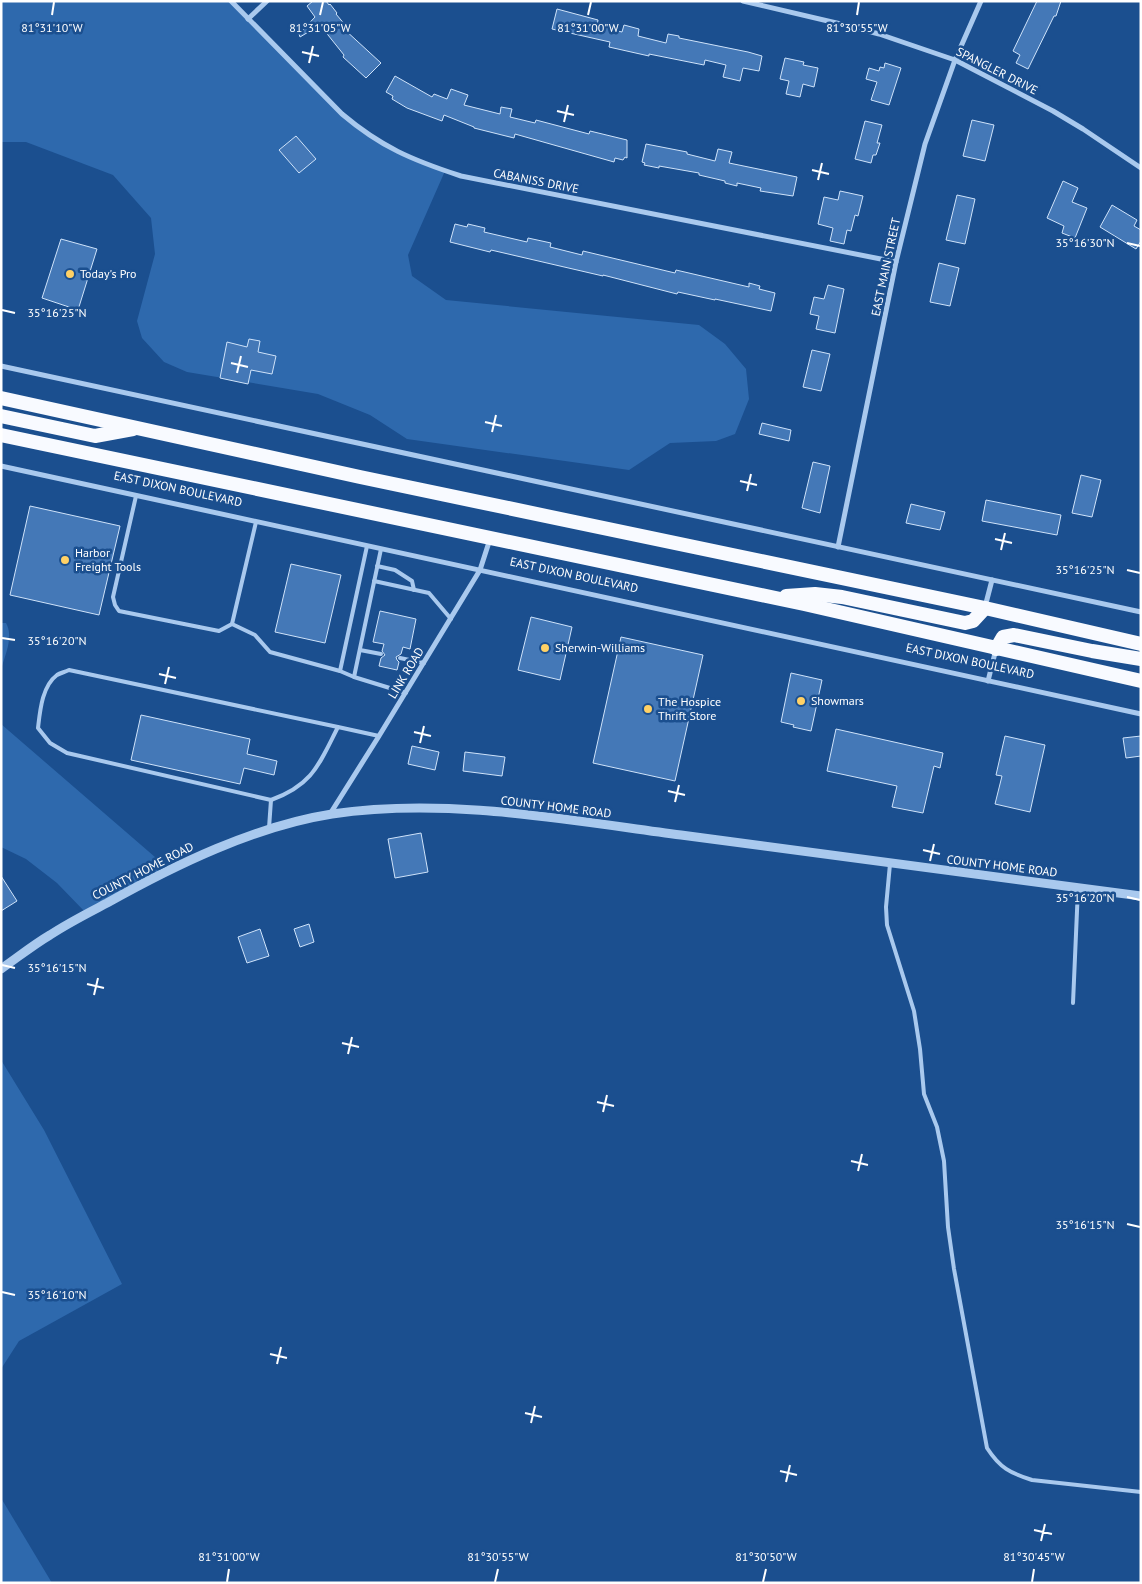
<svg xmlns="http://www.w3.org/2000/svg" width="1142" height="1584" viewBox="0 0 1142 1584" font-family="'PT Sans',sans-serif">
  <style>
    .green { fill: #2e69ad }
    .building { fill: #4478b7; stroke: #cfe3fa }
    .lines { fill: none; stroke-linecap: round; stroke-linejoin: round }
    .service { stroke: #a9c9ee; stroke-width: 4 }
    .minor { stroke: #a9c9ee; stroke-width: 5 }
    .tertiary { stroke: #a9c9ee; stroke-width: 9 }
    .trunk { stroke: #f8faff; stroke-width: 14 }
    .ticks { fill: none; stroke: #fff; stroke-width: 2 }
    .poi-dot { fill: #ffd166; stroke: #1b4f8f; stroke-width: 2 }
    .labels { text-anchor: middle; stroke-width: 5; stroke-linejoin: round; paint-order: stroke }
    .street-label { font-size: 12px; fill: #fff; stroke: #1b4f8f }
    .poi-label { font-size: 12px; fill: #fff; stroke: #1b4f8f; text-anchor: start }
    .ticks-label { font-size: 12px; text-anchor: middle; fill: #fff; stroke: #1b4f8f; stroke-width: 5; stroke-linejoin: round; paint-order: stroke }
  </style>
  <rect width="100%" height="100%" fill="#1b4f8f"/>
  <g class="green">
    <path d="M1,1H231L342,114L387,147L445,171L408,255L412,276L446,300L699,325L725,344L746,369L749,399L735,434L716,441L670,443L629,470L407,439L370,415L318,394L187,372L164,362L142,338L137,321L155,254L151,218L113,175L26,142H1Z"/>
    <path d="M1,623H6C14,637 5,655 1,670Z"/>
    <path d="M1,724L170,870L87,914L57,883L26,859L1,847Z"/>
    <path d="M1,1060L44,1130L122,1284L19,1341L1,1369Z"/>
    <path d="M1,1498L52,1583H1Z"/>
  </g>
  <g class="building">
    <path d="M313,1H326L329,5L330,4L337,13L336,14L346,26L344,29L381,63L366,78L343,57L344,55L320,25L300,37L299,34L315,17L307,6Z"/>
    <path d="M1037,1H1061L1056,16H1054L1028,69L1016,63L1020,55L1013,51Z"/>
    <path d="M557,9L598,20L597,26L622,32L624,25L639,29L638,36L666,43L668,34L679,36V38L748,52L762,56L759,71L743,68L740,81L723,77L726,65L705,60L704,65L649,54V56L609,47L610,42L552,29Z"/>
    <path d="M785,58L804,62L803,65L818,68L814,87L803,84L800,97L786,94L789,81L780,79Z"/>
    <path d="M885,63L901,68L889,105L871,100L877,82L866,79L869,68L879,71L880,67L884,68Z"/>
    <path d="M395,76L432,97L434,94L447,99L451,89L468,95L464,105L500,114L501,107L512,109L510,117L535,123L536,120L589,134L590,131L627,140V158L625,157L623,160L615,158L614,162L515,134L514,138L474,128V127L444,115L442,121L407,108L392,99L393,96L386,92Z"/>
    <path d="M972,120L994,125L985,161L963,156Z"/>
    <path d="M865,121L882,125L877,143H880L876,155H873L871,163L855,159Z"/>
    <path d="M296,136L316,159L299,173L279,150Z"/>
    <path d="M646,144L687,152V154L715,161L718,149L732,152L729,163L797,177L793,196L760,191L761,188L737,183V186L725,183V181L699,175V173L659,166V168L644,165L645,163L642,162Z"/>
    <path d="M1063,181L1078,188L1072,202L1087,208L1075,238L1062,233L1064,226L1047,218Z"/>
    <path d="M840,191L863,196L858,216L855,215L851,231L847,230L844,244L830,241L833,228L818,224L824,197L838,200Z"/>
    <path d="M957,195L975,199L965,244L946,240Z"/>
    <path d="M1112,205L1137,220L1134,226L1141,230V241L1136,249L1100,227Z"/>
    <path d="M455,224L467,227L468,224L485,228L484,232L527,242L528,238L551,243L550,247L582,255L583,251L675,273L676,270L749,287V283L760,286L759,289L775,293L771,311L715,299V300L678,292L677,294L603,275V276L491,250L490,252L450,242Z"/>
    <path d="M61,239L97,249L78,310L42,298Z"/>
    <path d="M939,263L959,268L950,306L930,302Z"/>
    <path d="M828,285L844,289L835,333L816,329L819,316L810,314L814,297L824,299Z"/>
    <path d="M249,339L260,341L258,352L276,356L272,374L251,370L248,384L220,378L227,342L247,347Z"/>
    <path d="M812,350L830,354L821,391L803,387Z"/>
    <path d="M762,423L791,430L789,441L759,434Z"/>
    <path d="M813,462L830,466L820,513L802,508Z"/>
    <path d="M1081,475L1101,480L1092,517L1072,513Z"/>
    <path d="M986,500L1061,515L1057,535L982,521Z"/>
    <path d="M911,504L945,512L940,530L906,523Z"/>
    <path d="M30,506L120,526L99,615L10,595Z"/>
    <path d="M291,564L341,575L325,643L275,632Z"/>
    <path d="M380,611L416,619L410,649L403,647L401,654L396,657L397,660L399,662L397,670L379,666L381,658L385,655L382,651L384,644L373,642Z"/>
    <path d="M531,617L572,627L560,680L518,670Z"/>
    <path d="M621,637L703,655L675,781L593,763Z"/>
    <path d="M791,673L822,680L811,731L793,727L794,725L781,722Z"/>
    <path d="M141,715L250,739L247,754L277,761L274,775L244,768L240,784L131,760Z"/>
    <path d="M836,729L943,753L940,768L934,766L923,813L892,807L897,786L827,771Z"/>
    <path d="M1005,736L1045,745L1030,812L995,804L1002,776L996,775Z"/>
    <path d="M1141,736V756L1126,758L1123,738Z"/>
    <path d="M412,746L439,752L435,770L408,764Z"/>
    <path d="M465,752L505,757L502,776L463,771Z"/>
    <path d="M421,833L428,872L395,878L388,839Z"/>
    <path d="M1,876L17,901L1,911Z"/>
    <path d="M309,924L314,942L300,947L294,929Z"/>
    <path d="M260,929L269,956L247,963L238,937Z"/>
  </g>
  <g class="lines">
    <g class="service">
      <path d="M136,496L113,597L115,605L119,611L219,631L232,624L256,522"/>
      <path d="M377,566L395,570L412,581L414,590"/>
      <path d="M374,581L429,593L451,619"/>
      <path d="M232,624L255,635L270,652L340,671L354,677L406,693"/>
      <path d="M360,650L381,654"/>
      <path d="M400,658L424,663"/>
      <path d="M340,671L367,546"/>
      <path d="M354,677L381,549"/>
      <path d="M338,727C319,764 313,785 271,800L67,753L50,743L38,728C40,711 42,686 57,675C60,673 65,672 69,670L338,727L379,736"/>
      <path d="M269,828L271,800"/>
      <path d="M890,864L886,907L887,925L914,1011L920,1049L924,1094L937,1127L944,1161L948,1227L954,1269L987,1448C1000,1468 1010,1473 1032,1480L1141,1492"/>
      <path d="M1073,1003L1078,888"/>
    </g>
    <g class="minor">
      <path d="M231,1L342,114C381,147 412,160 461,176L896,262"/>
      <path d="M743,1L845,25L879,34L955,60L1053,111L1083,129L1141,168"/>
      <path d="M248,19L267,1"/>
      <path d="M1,366L1141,612"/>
      <path d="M1,466L1141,714"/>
      <path d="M838,547L896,262L925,144L955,60L981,1"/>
      <path d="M985,607L992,580"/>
      <path d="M988,681L996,649"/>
      <path d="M330,814L379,736L480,570L490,539"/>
    </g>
    <path class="tertiary" d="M1,969C17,958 33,945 50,935C68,923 88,913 107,903C175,865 255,826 332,814C447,797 567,820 681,835C834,855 987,876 1141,896"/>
    <g class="trunk">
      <path d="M1,398L360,477L985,608L1141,644"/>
      <path d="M1,416L95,436L133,429"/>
      <path d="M1,435L804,604L1141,681"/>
      <path d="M786,596L815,594L842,597L965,623L973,621L985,608"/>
      <path d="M996,649L1003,637L1014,635L1092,651L1141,659"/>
    </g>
  </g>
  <path class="ticks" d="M52,15L54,2M320,15L323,2M588,15L591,2M857,15L859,2M302,52L319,56M309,63L313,46M557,111L574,115M564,122L568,105M812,170L829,174M818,180L822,163M1127,243L1140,246M2,310L15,313M231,363L248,367M237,373L241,356M485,422L502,426M492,432L496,415M740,481L757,485M747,491L751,474M995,539L1012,543M1001,550L1005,533M1127,570L1140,573M2,638L15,640M159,674L176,678M165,684L169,667M414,732L431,736M420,743L424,726M668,791L685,795M675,802L679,785M923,850L940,854M930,861L934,844M1127,897L1140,900M2,965L15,968M87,984L104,988M94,995L98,978M342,1043L359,1047M348,1054L352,1037M597,1102L614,1106M603,1112L607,1095M851,1161L868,1165M858,1171L862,1154M1127,1224L1140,1227M2,1292L15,1295M270,1354L287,1358M277,1364L281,1347M525,1413L542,1417M531,1423L535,1406M780,1471L797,1475M786,1482L790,1465M1034,1530L1052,1534M1041,1541L1045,1524M227,1582L229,1569M495,1582L498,1569M763,1582L766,1569M1032,1582L1034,1569"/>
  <g class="poi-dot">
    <circle cx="70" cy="274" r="5"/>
    <circle cx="65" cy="560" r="5"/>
    <circle cx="545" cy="648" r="5"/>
    <circle cx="801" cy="701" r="5"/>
    <circle cx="648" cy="709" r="5"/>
  </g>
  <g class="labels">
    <g class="street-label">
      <text transform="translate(997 71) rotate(27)" y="4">SPANGLER DRIVE</text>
      <text transform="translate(536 181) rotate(11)" y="4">CABANISS DRIVE</text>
      <text transform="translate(886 267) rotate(-78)" y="4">EAST MAIN STREET</text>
      <text transform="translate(178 489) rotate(12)" y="4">EAST DIXON BOULEVARD</text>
      <text transform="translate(574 575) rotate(12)" y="4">EAST DIXON BOULEVARD</text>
      <text transform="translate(970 661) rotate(12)" y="4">EAST DIXON BOULEVARD</text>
      <text transform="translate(406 673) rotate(-59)" y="4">LINK ROAD</text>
      <text transform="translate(556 807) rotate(7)" y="4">COUNTY HOME ROAD</text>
      <text transform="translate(1002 866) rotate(7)" y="4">COUNTY HOME ROAD</text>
      <text transform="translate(143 871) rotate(-27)" y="4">COUNTY HOME ROAD</text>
    </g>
    <g class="poi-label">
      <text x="80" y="278">Today's Pro</text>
      <text x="75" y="557">Harbor<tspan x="75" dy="14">Freight Tools</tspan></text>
      <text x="555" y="652">Sherwin-Williams</text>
      <text x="811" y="705">Showmars</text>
      <text x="658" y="706">The Hospice<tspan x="658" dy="14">Thrift Store</tspan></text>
    </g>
  </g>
  <g class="ticks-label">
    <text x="52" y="32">81°31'10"W</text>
    <text x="588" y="32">81°31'00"W</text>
    <text x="857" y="32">81°30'55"W</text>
    <text x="320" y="32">81°31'05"W</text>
    <text x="1085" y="247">35°16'30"N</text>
    <text x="57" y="317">35°16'25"N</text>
    <text x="1085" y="574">35°16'25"N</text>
    <text x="57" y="645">35°16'20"N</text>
    <text x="1085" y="902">35°16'20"N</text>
    <text x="57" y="972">35°16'15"N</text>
    <text x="1085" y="1229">35°16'15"N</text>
    <text x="57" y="1299">35°16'10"N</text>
    <text x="229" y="1561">81°31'00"W</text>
    <text x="498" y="1561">81°30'55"W</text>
    <text x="766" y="1561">81°30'50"W</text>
    <text x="1034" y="1561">81°30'45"W</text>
  </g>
  <rect width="1142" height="1584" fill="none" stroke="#ffffff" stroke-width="5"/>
</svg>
